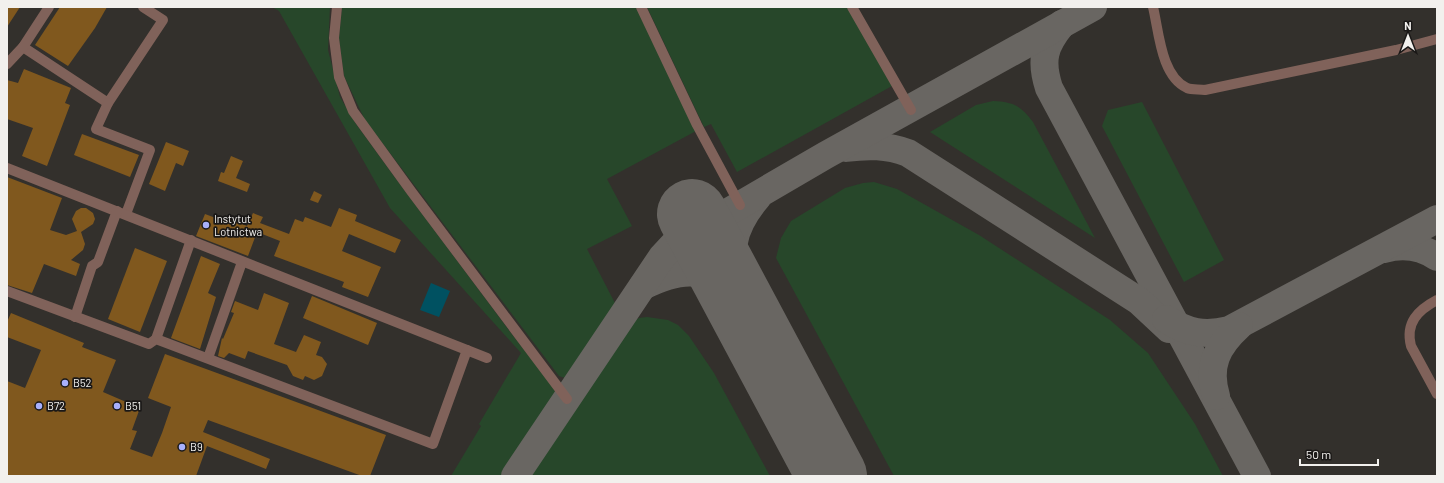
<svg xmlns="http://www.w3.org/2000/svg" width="1444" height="483" viewBox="0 0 1444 483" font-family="Barlow,sans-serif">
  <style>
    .green { fill: #27472a }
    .water { fill: #005161 }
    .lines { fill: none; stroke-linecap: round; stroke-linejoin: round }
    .taxiway { stroke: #696662; stroke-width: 28 }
    .runway { stroke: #696662; stroke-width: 70 }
    .building { fill: #80581e }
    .minor { stroke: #80625a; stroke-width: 10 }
    .poi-dot { fill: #a8b0fc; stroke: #1a1817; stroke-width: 1.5 }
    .labels { text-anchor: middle; stroke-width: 3.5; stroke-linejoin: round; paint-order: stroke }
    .poi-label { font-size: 11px; fill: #f2f0ed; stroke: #1a1817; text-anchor: start }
  </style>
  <rect width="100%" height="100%" fill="#33302c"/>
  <g class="green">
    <path d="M272,7H330L328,50L340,97L356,124L396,179L514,337L553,386L555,392L554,401L504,476H451L481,426L479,424L521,353L390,208L279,11Z"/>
    <path d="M342,7H637L696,131L607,179L632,226L587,249L617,307L572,375L565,378L559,376L365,120L344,76L339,38Z"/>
    <path d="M647,7H847L892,86L737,172L711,124L704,127Z"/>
    <path d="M993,101C1014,102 1021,106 1033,122L1095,238L930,132L976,105Z"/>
    <path d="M1142,102L1224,260L1184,282L1102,126L1108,110Z"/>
    <path d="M874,182L897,189L979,235L1110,320L1148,353L1195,424L1223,476H894L776,258L781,238L791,221L845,188L863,183Z"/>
    <path d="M647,317L668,320L678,325L689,336L714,373L770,476H527L629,324L639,318Z"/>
  </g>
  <path class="water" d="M431,283L450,291L439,317L420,310Z"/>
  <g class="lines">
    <g class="taxiway">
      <path d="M1062,24C1044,46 1040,60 1049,88L1257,476"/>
      <path d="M846,148C868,145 887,145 908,153L1139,301L1169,329"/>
      <path d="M1384,249C1402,244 1421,246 1437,257"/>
      <path d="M643,286C663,276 691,266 712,278C720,282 728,289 735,295"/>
      <path d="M735,295C731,253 728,232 757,198"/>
      <path d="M1166,319C1187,333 1205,336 1229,330L1437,219"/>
      <path d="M1216,396C1207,366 1217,346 1239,326"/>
      <path d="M515,476L662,257L675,243L826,155L1093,7"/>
    </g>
    <path class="runway" d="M692,214L832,476"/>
  </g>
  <g class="building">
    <path d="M7,7H20L7,27Z"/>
    <path d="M60,7H107L95,28L68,66L35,45Z"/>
    <path d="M24,69L71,88L65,103L70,105L47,166L22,156L33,128L7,119V80L18,83Z"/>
    <path d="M82,134L139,155L130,177L74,155Z"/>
    <path d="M166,142L189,151L183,166L176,163L165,191L149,184Z"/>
    <path d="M231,156L243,161L236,178L250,184L247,192L218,181L221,172L224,173Z"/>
    <path d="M7,177L62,198L50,230L66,235L77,231L72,219L76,211L81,208H86L93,213L95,219L93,224L81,232L85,244L83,250L71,260L80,264L76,276L44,264L32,293L7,285Z"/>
    <path d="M314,191L322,195L318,203L310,200Z"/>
    <path d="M339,208L357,215L355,221L401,240L395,253L349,234L342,251L381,267L368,297L342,287L344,282L274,256L280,241L257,232L248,256L196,236L205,214L221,220L223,216L247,226L253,213L263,217L260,223L289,234L295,219L303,222L305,217L331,227Z"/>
    <path d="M135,248L167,261L140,332L108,319Z"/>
    <path d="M201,256L220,264L208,293L216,297L200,349L171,338Z"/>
    <path d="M264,293L289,303L274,344L296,352L304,335L321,342L316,355L322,357L327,364L322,376L314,380L305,376L303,380L293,376L287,365L248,351L245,359L229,353L224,358L218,356L222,338L223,339L234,313L231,312L235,301L258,310Z"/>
    <path d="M312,296L377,323L368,345L303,318Z"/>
    <path d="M11,313L84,343L82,347L116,360L103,392L140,408L132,430L137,431L130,449L152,457L162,433L171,407L148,398L165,354L386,435L370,476H362L208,420L203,432L270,459L266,469L207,446L196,476H7V381L25,388L41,350L7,337V322Z"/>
  </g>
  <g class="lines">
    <g class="minor">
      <path d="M337,7L334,38L339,77L353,111L411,191L567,399"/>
      <path d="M641,7L697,125L740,205"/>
      <path d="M852,7L911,110"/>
      <path d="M1153,7C1159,32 1161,76 1187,88C1192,90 1199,89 1205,90L1396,50L1437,39"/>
      <path d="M23,47L108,103L163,20L143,7"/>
      <path d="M7,64L23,47L49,7"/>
      <path d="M108,103L96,129L150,150L126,214"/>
      <path d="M7,168L487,358"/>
      <path d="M7,291L149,344L156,339L433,444L467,350"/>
      <path d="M1437,300C1418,310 1405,323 1411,346L1437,394"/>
      <path d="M75,317L92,266L98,262L117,211"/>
      <path d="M156,339L191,240"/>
      <path d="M208,358L242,262"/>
    </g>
  </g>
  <g class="poi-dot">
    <circle cx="206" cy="225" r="4"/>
    <circle cx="65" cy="383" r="4"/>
    <circle cx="39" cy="406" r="4"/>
    <circle cx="117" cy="406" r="4"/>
    <circle cx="182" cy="447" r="4"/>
  </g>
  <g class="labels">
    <g class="poi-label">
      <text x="214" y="223">Instytut<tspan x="214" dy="13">Lotnictwa</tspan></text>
      <text x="73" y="387">B52</text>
      <text x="47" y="410">B72</text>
      <text x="125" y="410">B51</text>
      <text x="190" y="451">B9</text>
    </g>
  </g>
  <rect width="1444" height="483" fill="none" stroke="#f2f0ed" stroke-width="16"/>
  <g transform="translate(1408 36)" stroke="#1a1817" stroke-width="3" paint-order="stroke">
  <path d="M0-3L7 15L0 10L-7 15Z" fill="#f2f0ed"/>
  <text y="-6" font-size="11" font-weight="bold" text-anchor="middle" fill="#f2f0ed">N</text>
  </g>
  <path d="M1300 459v6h78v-6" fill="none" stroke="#f2f0ed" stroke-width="2"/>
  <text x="1306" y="459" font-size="12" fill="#f2f0ed" stroke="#1a1817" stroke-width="3" paint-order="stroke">50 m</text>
</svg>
